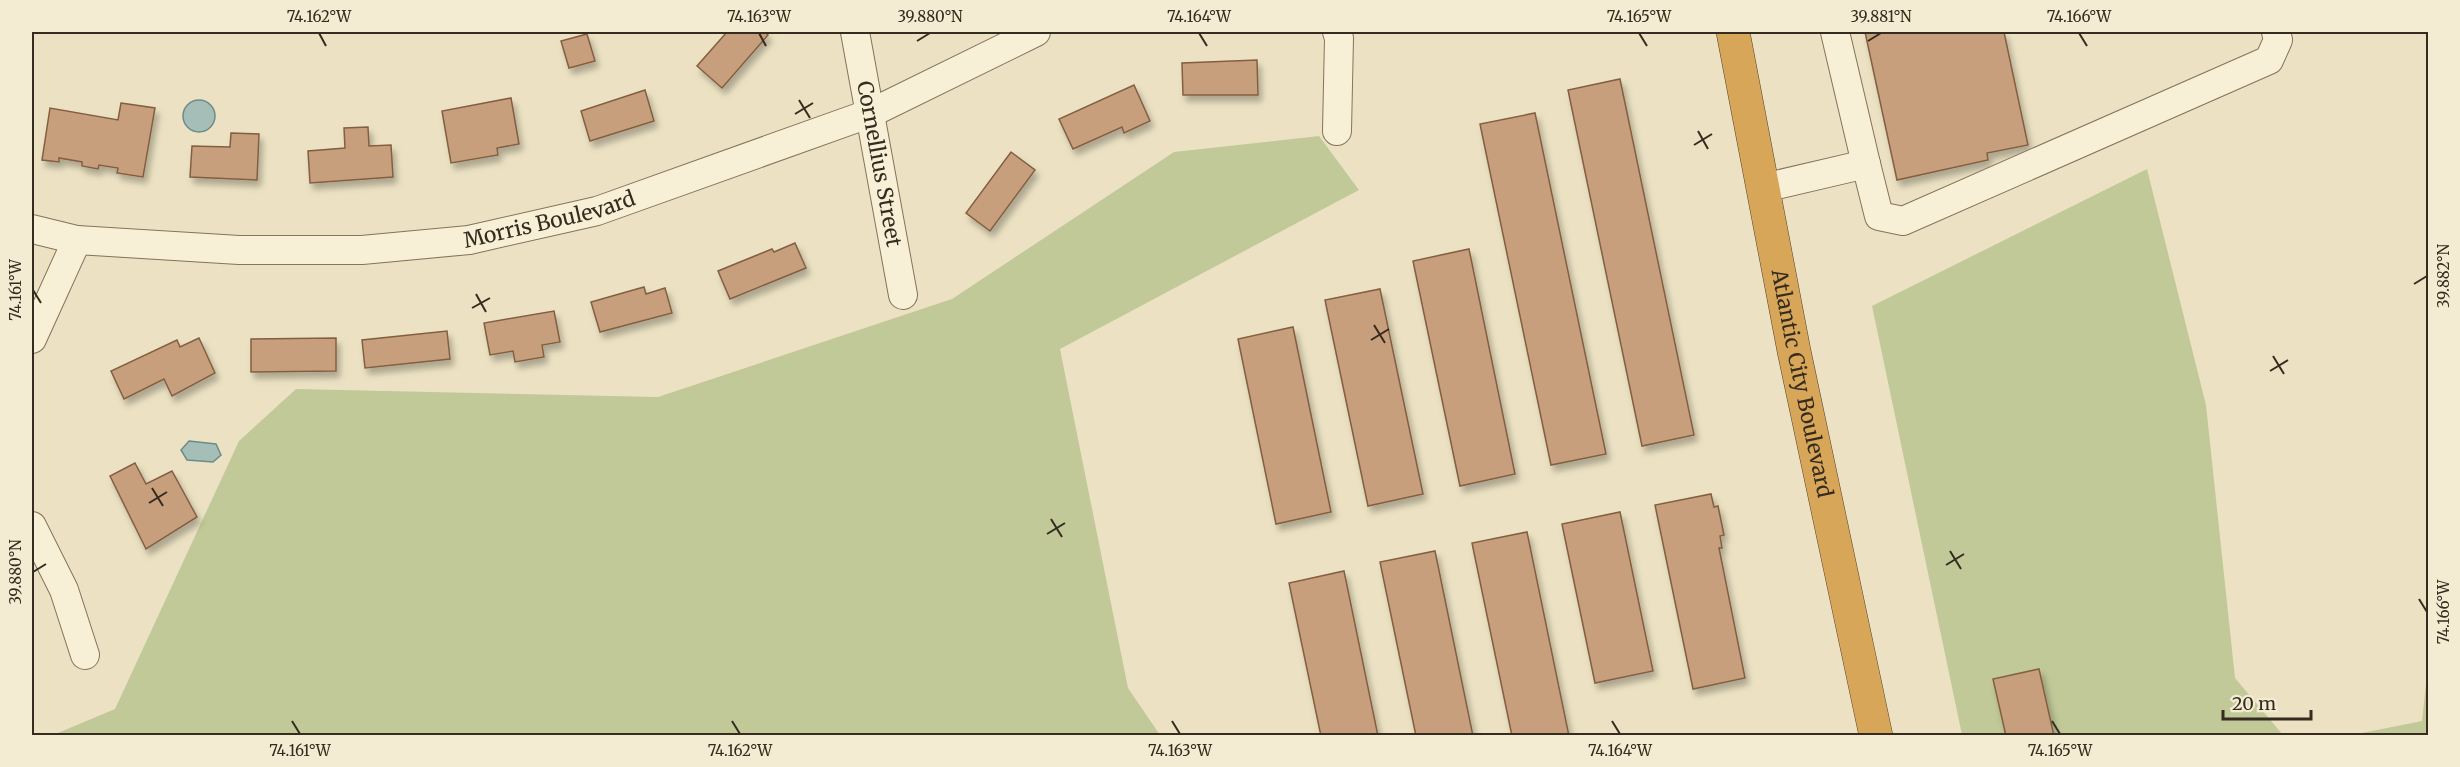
<svg xmlns="http://www.w3.org/2000/svg" width="2460" height="767" viewBox="0 0 2460 767" font-family="Merriweather,serif">
  <style>
    .green { fill: #c1c998 }
    .water { fill: #a5bfb8; stroke: #6d8c86; stroke-width: 1.5 }
    .building { fill: #c89f7b; stroke: #835f42; stroke-width: 1.5; filter: url(#shadow) }
    .lines { fill: none; stroke-linecap: round; stroke-linejoin: round }
    .minor-casing { stroke: #85735b; stroke-width: 30 }
    .highway-casing { stroke: #53422f; stroke-width: 34 }
    .minor { stroke: #f7efd6; stroke-width: 28 }
    .highway { stroke: #d7a658; stroke-width: 33 }
    .ticks { fill: none; stroke: #352b1e; stroke-width: 2 }
    .labels { text-anchor: middle; stroke-width: 5; stroke-linejoin: round; paint-order: stroke }
    .street-label { font-size: 21px; fill: #352b1e; stroke: #f3ecd2 }
    .neatline { fill: none; stroke: #352b1e; stroke-width: 2 }
    .ticks-label { font-size: 15px; text-anchor: middle; fill: #352b1e }
  </style>
  <defs>
    <filter id="shadow"><feDropShadow dx="3.5" dy="6" stdDeviation="3" flood-color="#0004"/></filter>
  </defs>
  <rect width="100%" height="100%" fill="#ece2c3"/>
  <g class="green">
    <path d="M1319,136L1359,190L1060,349L1128,688L1160,735H53L115,709L239,441L296,389L658,397L952,299L1174,152Z"/>
    <path d="M2147,169L2206,405L2235,678L2283,735H1962L1872,306Z"/>
    <path d="M2428,665V735H2352L2422,721Z"/>
  </g>
  <g class="water">
    <circle cx="199" cy="116" r="16"/>
    <path d="M189,441L216,444L221,455L213,462L187,460L181,450Z"/>
  </g>
  <g class="building">
    <path d="M727,32H765L768,35L722,88L697,66Z"/>
    <path d="M1865,32H2004L2028,145L1987,153L1988,160L1897,180Z"/>
    <path d="M587,34L595,61L569,68L561,41Z"/>
    <path d="M1257,60L1258,95H1183L1182,63Z"/>
    <path d="M1620,79L1694,435L1642,446L1568,90Z"/>
    <path d="M1134,85L1150,121L1124,133L1122,127L1073,149L1059,119Z"/>
    <path d="M645,90L654,121L590,141L581,111Z"/>
    <path d="M511,98L519,144L497,148L498,155L451,163L442,111Z"/>
    <path d="M121,103L155,108L143,177L117,173L118,168L99,165L98,169L82,166V162L59,158V162L42,160L50,108L118,120Z"/>
    <path d="M1535,113L1606,454L1551,465L1480,124Z"/>
    <path d="M368,127L369,146L391,145L393,177L310,183L308,151L345,148L344,128Z"/>
    <path d="M231,133L259,134L257,180L190,177L192,146L230,147Z"/>
    <path d="M1011,152L1035,170L990,231L966,213Z"/>
    <path d="M795,243L806,268L730,299L718,271L772,249L774,252Z"/>
    <path d="M1469,249L1515,474L1460,486L1413,261Z"/>
    <path d="M644,287L646,294L665,288L672,313L600,332L591,302Z"/>
    <path d="M1380,289L1423,494L1368,506L1325,300Z"/>
    <path d="M554,311L560,342L542,345L544,357L515,362L513,351L490,355L484,323Z"/>
    <path d="M1293,327L1331,512L1276,524L1238,339Z"/>
    <path d="M447,331L450,359L365,368L362,340Z"/>
    <path d="M199,338L215,373L172,396L164,379L124,399L111,371L177,340L180,347Z"/>
    <path d="M336,338V371L251,372V339Z"/>
    <path d="M135,463L146,484L172,471L197,517L146,549L110,476Z"/>
    <path d="M1711,494L1714,507L1718,506L1724,535L1720,536L1722,548H1719L1745,678L1693,689L1655,505Z"/>
    <path d="M1620,512L1653,671L1595,683L1562,524Z"/>
    <path d="M1527,532L1569,736H1512L1472,543Z"/>
    <path d="M1435,551L1473,736H1416L1380,562Z"/>
    <path d="M1344,571L1378,736H1321L1289,583Z"/>
    <path d="M2039,669L2054,736H2006L1993,679Z"/>
  </g>
  <g class="lines">
    <g class="minor-casing">
      <g id="minor">
        <path id="s1" d="M855,32L903,295"/>
        <path d="M1835,32L1866,164"/>
        <path d="M1337,131L1339,38L1337,32"/>
        <path d="M1763,188L1866,164L1879,216L1903,221L2269,60L2278,40L2276,32"/>
        <path id="s2" d="M32,229L77,240L239,250H362L469,240L597,211L871,113L1036,32"/>
        <path d="M32,339L77,240"/>
        <path d="M32,526L64,590L85,655"/>
      </g>
    </g>
    <g class="highway-casing">
      <g id="highway">
        <path id="s3" d="M1733,32L1794,351L1876,736"/>
      </g>
    </g>
    <use href="#minor" class="minor"/>
    <use href="#highway" class="highway"/>
  </g>
  <path class="ticks" d="M319,33L326,46M759,33L766,46M1199,33L1207,46M1639,33L1647,46M2079,33L2087,46M917,41L930,33M1868,41L1881,33M799,100L810,118M795,114L813,103M1698,131L1708,149M1694,145L1712,134M2414,284L2427,276M33,290L41,303M476,294L486,312M472,308L490,298M1374,325L1385,343M1371,340L1389,329M2273,356L2284,374M2270,371L2288,360M152,488L163,506M149,503L167,492M1051,519L1062,537M1047,534L1065,523M1950,551L1961,569M1946,565L1964,554M33,572L46,564M2419,599L2427,612M292,721L300,734M732,721L740,734M1172,721L1180,734M1612,721L1620,734M2052,721L2060,734"/>
  <g class="labels">
    <g class="street-label">
      <text dy="7" stroke="none"><textPath href="#s1" startOffset="134">Cornellius Street</textPath></text>
      <text dy="7" stroke="none"><textPath href="#s2" startOffset="522">Morris Boulevard</textPath></text>
      <text dy="7" stroke="none"><textPath href="#s3" startOffset="358">Atlantic City Boulevard</textPath></text>
    </g>
  </g>
  <rect width="2460" height="767" fill="none" stroke="#f3ecd2" stroke-width="66"/>
  <path d="M2223 710v9h88v-9" fill="none" stroke="#352b1e" stroke-width="3"/>
  <text x="2232" y="710" font-size="18" fill="#352b1e" stroke="#f3ecd2" stroke-width="4.5" paint-order="stroke">20 m</text>
  <rect x="33" y="33" width="2394" height="701" class="neatline"/>
  <g class="ticks-label">
    <text x="319" y="22">74.162°W</text>
    <text x="759" y="22">74.163°W</text>
    <text x="930" y="22">39.880°N</text>
    <text x="1199" y="22">74.164°W</text>
    <text x="1639" y="22">74.165°W</text>
    <text x="1881" y="22">39.881°N</text>
    <text x="2079" y="22">74.166°W</text>
    <text transform="translate(2444 276) rotate(-90)" y="5">39.882°N</text>
    <text transform="translate(16 290) rotate(-90)" y="5">74.161°W</text>
    <text transform="translate(16 572) rotate(-90)" y="5">39.880°N</text>
    <text transform="translate(2444 612) rotate(-90)" y="5">74.166°W</text>
    <text x="300" y="756">74.161°W</text>
    <text x="740" y="756">74.162°W</text>
    <text x="1180" y="756">74.163°W</text>
    <text x="1620" y="756">74.164°W</text>
    <text x="2060" y="756">74.165°W</text>
  </g>
</svg>
